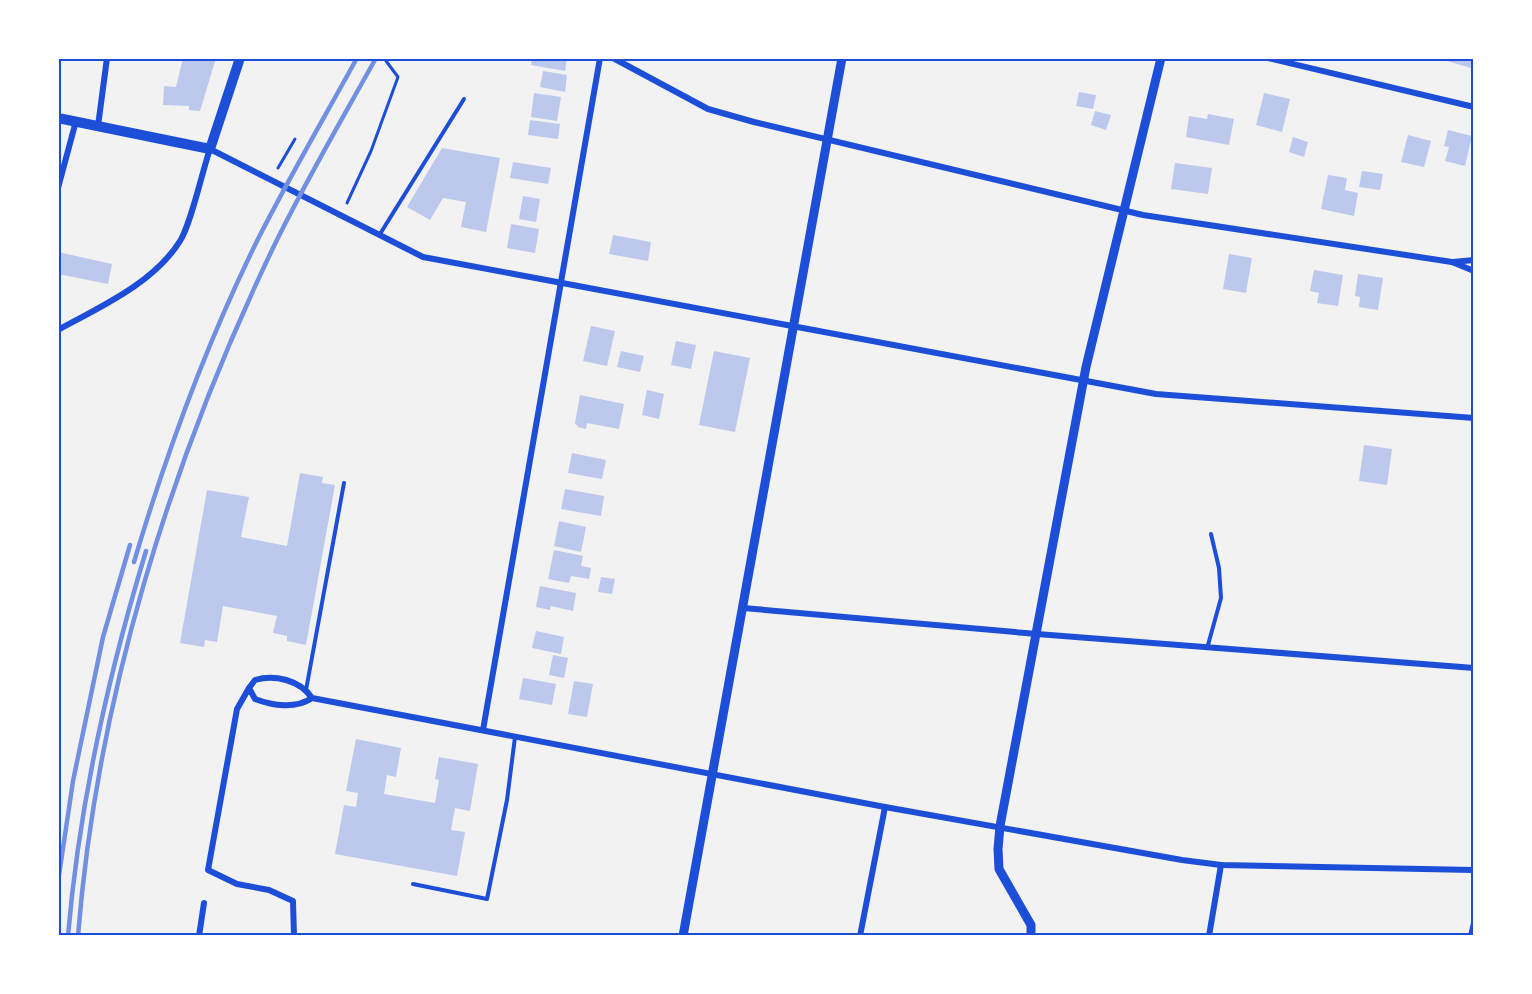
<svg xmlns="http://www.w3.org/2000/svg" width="1532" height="994" viewBox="0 0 1532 994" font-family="Bitter,serif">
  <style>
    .building { fill: #bdc9ec }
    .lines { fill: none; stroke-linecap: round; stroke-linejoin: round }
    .path { stroke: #1d4ed8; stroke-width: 3 }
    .service { stroke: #1d4ed8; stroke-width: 4 }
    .minor { stroke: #1d4ed8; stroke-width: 6 }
    .tertiary { stroke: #1d4ed8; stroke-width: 9 }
    .secondary { stroke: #1d4ed8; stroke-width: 10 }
    .rail { stroke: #7290e2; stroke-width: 4.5 }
    .neatline { fill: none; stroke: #1d4ed8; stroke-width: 2 }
  </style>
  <rect width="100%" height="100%" fill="#f2f2f2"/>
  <g class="building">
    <path d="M183,58H216L200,111L189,110V106L163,105L164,86L176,87Z"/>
    <path d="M532,58H567L565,71L531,65Z"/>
    <path d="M1447,58H1474V61L1471,68L1447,61Z"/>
    <path d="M543,71L567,75L565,92L540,87Z"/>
    <path d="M1079,92L1096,95L1093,109L1076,106Z"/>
    <path d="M534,93L561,97L557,121L531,117Z"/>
    <path d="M1264,93L1290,99L1282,132L1256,125Z"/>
    <path d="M1095,111L1111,115L1106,130L1091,125Z"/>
    <path d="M1208,114L1234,119L1229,145L1186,137L1189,116L1207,119Z"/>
    <path d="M530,120L560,124L558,139L528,135Z"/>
    <path d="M1448,130L1472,136L1465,166L1445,161L1449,147L1444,146Z"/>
    <path d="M1408,135L1431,141L1424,167L1401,162Z"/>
    <path d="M1293,137L1308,142L1304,157L1289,152Z"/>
    <path d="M442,148L500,158L486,232L461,227L466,202L443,198L430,220L407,207Z"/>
    <path d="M513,162L551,168L548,184L510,178Z"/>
    <path d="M1175,163L1212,168L1208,194L1171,189Z"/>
    <path d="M1362,171L1383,174L1380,190L1359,187Z"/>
    <path d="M1328,175L1347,178L1345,190L1358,193L1354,216L1321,209Z"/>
    <path d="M523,196L540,199L536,222L519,219Z"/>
    <path d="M511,224L539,229L535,253L507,248Z"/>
    <path d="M613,235L651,242L648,261L609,254Z"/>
    <path d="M58,252L112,264L108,284L58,274Z"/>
    <path d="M1229,254L1252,258L1246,293L1223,289Z"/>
    <path d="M1314,270L1343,275L1338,306L1317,303L1319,293L1310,291Z"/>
    <path d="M1358,274L1383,278L1378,310L1359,307L1360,297L1355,296Z"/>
    <path d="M591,326L615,331L607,366L583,361Z"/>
    <path d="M676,341L696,345L691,369L671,365Z"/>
    <path d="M621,351L644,356L640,372L617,367Z"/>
    <path d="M714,351L750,358L735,432L699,425Z"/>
    <path d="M647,390L664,394L659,419L642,415Z"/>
    <path d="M580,395L624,404L619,429L587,423L586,429L578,427L575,423Z"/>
    <path d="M1364,445L1392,449L1387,485L1359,481Z"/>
    <path d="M572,453L606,460L602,479L568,473Z"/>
    <path d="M300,473L323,477L322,483L335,485L306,645L287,641V636L273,633L277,616L223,606L217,642L205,640L204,647L180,643L207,490L249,497L241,537L287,546Z"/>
    <path d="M565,489L604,496L601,516L561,509Z"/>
    <path d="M559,521L586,527L581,552L554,546Z"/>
    <path d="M554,550L583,556L581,566L591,568L589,579L571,576L569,583L548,579Z"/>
    <path d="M601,577L615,579L612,594L598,592Z"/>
    <path d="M540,586L576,593L573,611L551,606L550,610L536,607Z"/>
    <path d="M536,631L564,637L561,654L532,648Z"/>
    <path d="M553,655L568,658L564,678L549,675Z"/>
    <path d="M523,678L556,684L552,705L519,699Z"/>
    <path d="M574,681L593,684L587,717L568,714Z"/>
    <path d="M356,739L401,748L396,777L387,775L384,794L435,803L439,780L435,779L439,757L478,764L470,811L455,808L451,830L465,832L457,876L335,854L344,805L356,807L358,793L346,791Z"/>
  </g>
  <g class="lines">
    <g class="path">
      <path d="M278,168L295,139"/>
      <path d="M347,203L371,151L398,77L386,61"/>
    </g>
    <g class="service">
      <path d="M380,234L464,99"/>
      <path d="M1208,645L1221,598L1219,568L1211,534"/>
      <path d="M306,690L344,483"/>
      <path d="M413,884L487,899L507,800L515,737"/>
    </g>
    <g class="minor">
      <path d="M613,58L708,109L754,122L1143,215L1452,262L1474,271"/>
      <path d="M1268,58L1474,107"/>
      <path d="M98,126L107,58"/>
      <path d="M58,188L76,121"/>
      <path d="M1453,262L1474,260"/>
      <path d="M58,330C100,307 154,283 180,241C191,224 202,172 210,149L423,257L1156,394L1474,418"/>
      <path d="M743,608L1037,634L1474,668"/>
      <path d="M249,688L237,709L208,870L237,884L269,890L293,901L294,936"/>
      <path d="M312,698C296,709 273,706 255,699L249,688L255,680C274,674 300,680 312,698L885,807L1182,860L1221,865L1474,870"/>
      <path d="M483,730L600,58"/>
      <path d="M199,936L204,903"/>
      <path d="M860,936L885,807"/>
      <path d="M1209,936L1221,865"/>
      <path d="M1471,936L1474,923"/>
    </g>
    <g class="tertiary">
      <path d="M683,936L842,58"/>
      <path d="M1031,936V925L999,869L998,849L1000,826L1086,367L1161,58"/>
    </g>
    <path class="secondary" d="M58,118L210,149L240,58"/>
    <g class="rail">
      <path d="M134,562C167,451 207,342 258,239C289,178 324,118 357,58"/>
      <path d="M58,882L73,781L103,637L130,545"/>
      <path d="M68,936C79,805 108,676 146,551"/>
      <path d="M78,936C97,698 170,463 273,248C304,184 341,121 376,58"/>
    </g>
  </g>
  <rect width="1532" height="994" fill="none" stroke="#ffffff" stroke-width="120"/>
  <rect x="60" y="60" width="1412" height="874" class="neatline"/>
</svg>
